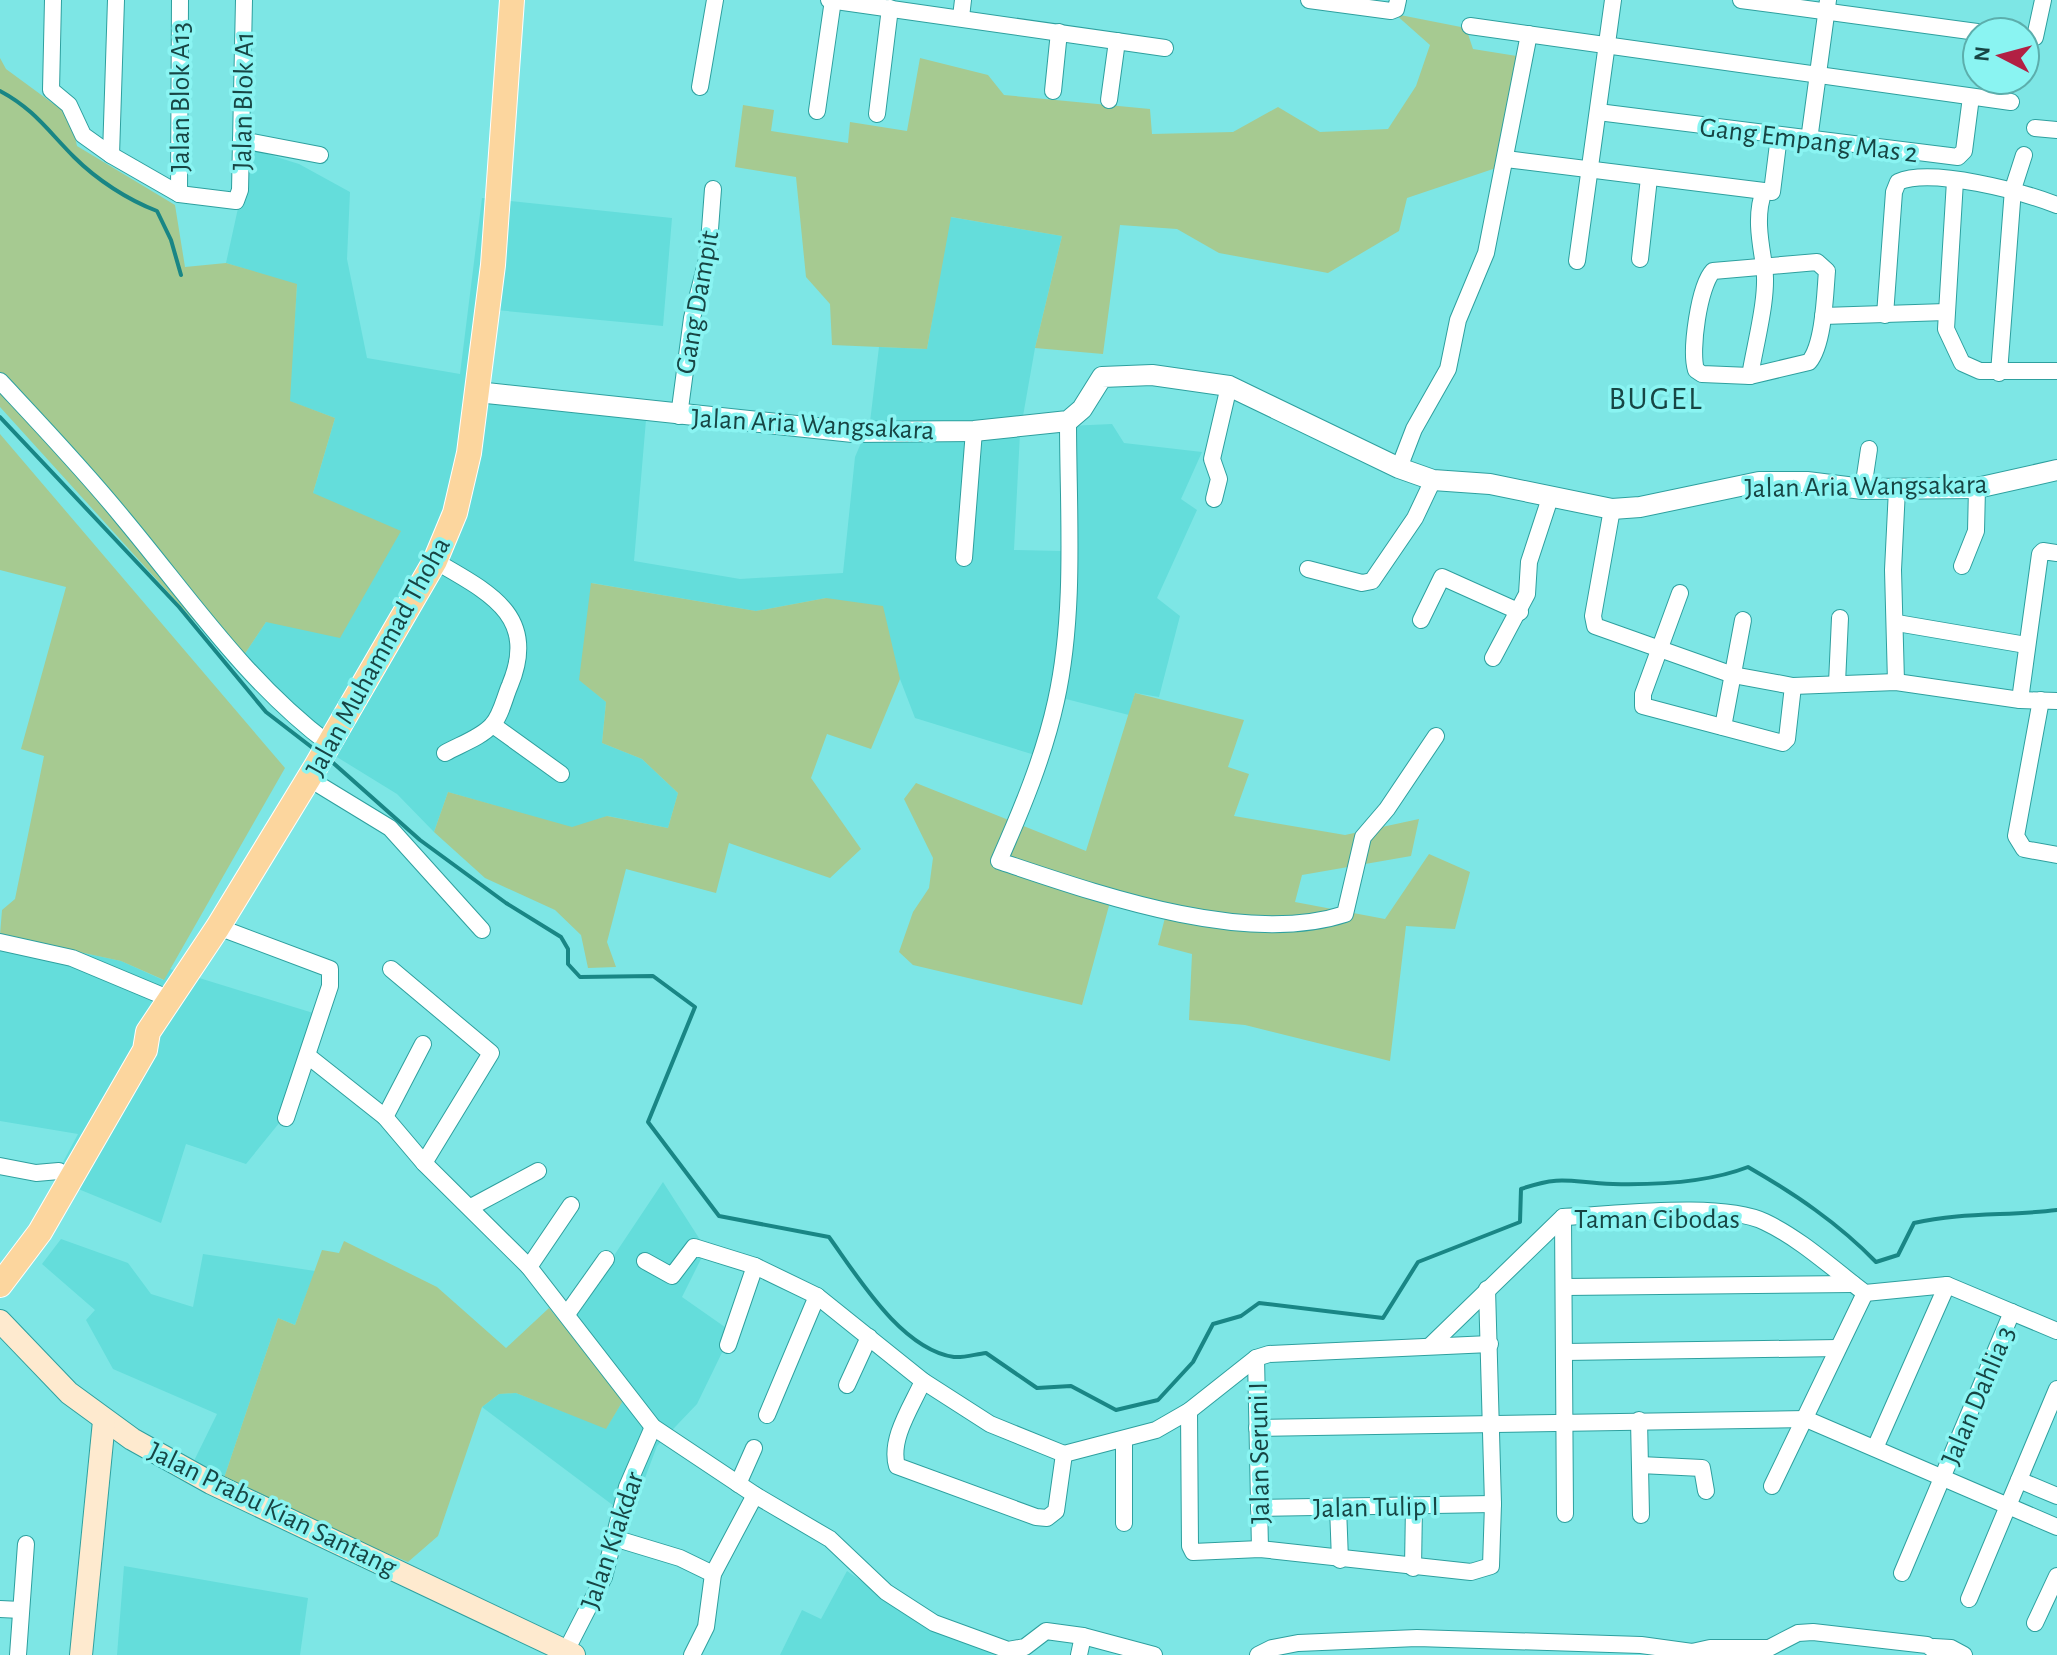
<svg xmlns="http://www.w3.org/2000/svg" width="2057" height="1655" viewBox="0 0 2057 1655" font-family="'Alegreya Sans',sans-serif">
  <style>
    .built { fill: #64dddb }
    .green { fill: #a6ca91 }
    .lines { fill: none; stroke-linecap: round; stroke-linejoin: round }
    .stream { stroke: #198685; stroke-width: 4 }
    .minor-casing { stroke: #2ea09f; stroke-width: 18 }
    .tertiary-casing { stroke: #2ea09f; stroke-width: 22 }
    .secondary-casing { stroke: #2ea09f; stroke-width: 24 }
    .primary-casing { stroke: #fff; stroke-width: 26 }
    .minor { stroke: #fff; stroke-width: 16 }
    .tertiary { stroke: #fff; stroke-width: 20 }
    .secondary { stroke: #feeacf; stroke-width: 22 }
    .primary { stroke: #fcd69e; stroke-width: 24 }
    .labels { text-anchor: middle; stroke-width: 7; stroke-linejoin: round; paint-order: stroke }
    .street-label { font-size: 28px; fill: #174544; stroke: #8af4f2 }
    .quarter-label { font-size: 32px; letter-spacing: 2px; fill: #174544; stroke: #8af4f2 }
  </style>
  <rect width="100%" height="100%" fill="#7de6e5"/>
  <g class="built">
    <path d="M251,149L299,164L350,192L347,259L367,358L460,374L482,198L672,218L663,326L496,310L484,387L647,408L634,561L740,579L843,573L855,457L870,422L879,347L927,349L950,217L1062,236L1035,348L1020,433L1014,550L1061,551L1068,426L1112,424L1124,443L1202,452L1181,499L1197,510L1157,598L1180,616L1159,697L1135,693L1129,715L1066,699L1048,759L915,718L900,679L826,598L756,611L592,583L580,680L606,702L602,743L642,759L678,793L668,828L608,816L572,828L448,792L434,832L397,794L319,746L236,667L266,622L313,493L335,418L289,401L297,285L226,263Z"/>
    <path d="M0,935L121,961L163,980L170,969L323,1016L284,1117L246,1164L186,1144L161,1223L54,1179L78,1134L0,1121Z"/>
    <path d="M663,1182L706,1249L682,1297L732,1332L697,1404L657,1446L630,1518L482,1407L499,1394L516,1393L606,1428L624,1399L565,1329Z"/>
    <path d="M61,1239L128,1263L151,1294L193,1307L203,1254L315,1271L295,1325L278,1318L222,1484L189,1471L217,1414L113,1369L86,1320L95,1310L42,1264Z"/>
    <path d="M124,1566L308,1598L300,1655H117Z"/>
    <path d="M847,1571L930,1628L1000,1655H780L802,1610L821,1619Z"/>
  </g>
  <g class="green">
    <path d="M1395,14L1466,28L1473,49L1523,57L1496,168L1407,198L1399,231L1328,273L1219,253L1177,229L1120,225L1103,354L1035,348L1062,236L951,217L927,349L832,345L830,304L806,277L796,177L735,167L743,105L774,110L771,131L848,143L850,122L907,131L920,58L988,75L1004,95L1150,109L1152,134L1233,132L1278,107L1320,132L1388,129L1416,86L1430,45Z"/>
    <path d="M0,58L6,69L70,116L77,146L175,205L185,267L226,263L297,284L290,401L335,418L313,493L401,531L340,638L266,622L236,667L0,407Z"/>
    <path d="M0,434L285,768L164,980L121,961L0,935L2,910L15,899L44,756L21,749L66,587L0,570Z"/>
    <path d="M591,583L756,611L826,598L883,606L900,679L871,749L827,734L811,778L861,849L830,878L729,843L716,893L626,869L607,942L616,967L588,968L581,935L555,910L485,878L434,832L448,792L572,827L607,816L668,828L678,793L642,759L602,743L606,702L579,680Z"/>
    <path d="M1135,693L1244,720L1228,767L1249,774L1234,816L1345,835L1419,819L1411,856L1302,875L1295,902L1385,919L1429,854L1470,872L1455,929L1406,926L1390,1061L1245,1025L1189,1020L1192,954L1158,945L1168,906L1113,891L1082,1005L913,965L899,952L913,912L929,888L933,858L904,799L916,783L1086,851Z"/>
    <path d="M344,1241L437,1287L506,1348L549,1308L624,1399L606,1429L516,1393L499,1394L482,1407L438,1536L408,1562L222,1484L278,1318L295,1325L322,1250L339,1253Z"/>
  </g>
  <g class="lines">
    <g class="stream">
      <path d="M0,91C34,109 48,131 74,157C97,180 128,200 157,211L171,240L181,275"/>
      <path d="M0,417L179,607L266,712L314,749"/>
      <path d="M331,761L420,840L506,903L561,937L568,949V964L580,977L653,976L695,1007L648,1122L719,1216L829,1237C858,1277 901,1349 954,1357C964,1358 976,1354 986,1353L1037,1388L1071,1386L1116,1410L1158,1400L1193,1362L1213,1324L1241,1316L1259,1303L1383,1318L1418,1262L1520,1222L1521,1189C1564,1174 1571,1183 1613,1184C1657,1185 1707,1183 1748,1167C1795,1194 1838,1223 1876,1262L1898,1255L1914,1223C1961,1212 2009,1216 2057,1210"/>
    </g>
    <g class="minor-casing">
      <g id="minor">
        <path d="M53,0L51,90L69,105L83,135L111,155L179,194L236,201L240,190L244,0"/>
        <path d="M829,0L1165,48"/>
        <path d="M1309,0L1391,11L1396,9L1398,0"/>
        <path d="M1741,0L1977,32"/>
        <path d="M961,17L963,0"/>
        <path d="M1470,26L2011,102"/>
        <path d="M2025,39L2035,37L2043,0"/>
        <path d="M700,87L715,0"/>
        <path d="M1053,91L1059,32"/>
        <path d="M1109,100L1117,41"/>
        <path d="M817,111L833,0"/>
        <path d="M1598,112L1958,157L1964,151L1971,97"/>
        <path d="M877,114L890,8"/>
        <path d="M2035,128L2057,130"/>
        <path d="M241,140L320,155"/>
        <path d="M1809,140L1828,0"/>
        <path d="M111,155L116,0"/>
        <path d="M1506,159L1772,192L1779,136"/>
        <path d="M1955,181L1946,329L1962,363L1980,371H2057"/>
        <path d="M179,194L180,0"/>
        <path d="M1640,259L1649,178"/>
        <path d="M1577,261L1613,0"/>
        <path d="M1817,262L1827,271C1825,294 1824,344 1809,362L1750,376L1702,374L1696,370C1690,351 1699,286 1713,271Z"/>
        <path d="M1885,315L1894,192L1898,182C1932,167 2023,192 2057,205"/>
        <path d="M1823,316L1946,312"/>
        <path d="M1999,373L2013,189L2024,155"/>
        <path d="M1750,376C1755,344 1769,296 1764,265C1760,241 1755,214 1764,191"/>
        <path d="M0,381C42,426 84,470 123,518C189,597 246,682 329,744"/>
        <path d="M679,416L692,318L708,256L713,189"/>
        <path d="M1068,421C1068,512 1076,611 1056,701C1044,756 1022,809 999,861C1095,893 1245,947 1345,914L1363,837L1387,809L1436,736"/>
        <path d="M1399,468L1414,429L1448,369L1458,320L1486,253L1529,34"/>
        <path d="M1863,489L1869,449"/>
        <path d="M1214,499L1219,479L1212,459L1229,386"/>
        <path d="M1612,509L1593,616L1595,626L1733,675L1793,686L1896,682L2020,700L2057,701"/>
        <path d="M964,558L974,431"/>
        <path d="M435,561C488,592 539,615 510,685C505,696 501,716 492,725C482,737 459,745 445,753"/>
        <path d="M1962,566L1976,531L1977,488"/>
        <path d="M1308,569L1362,583L1372,581L1415,518L1433,480"/>
        <path d="M1680,593L1643,694V706L1783,743L1787,739L1793,686"/>
        <path d="M1421,620L1442,577L1520,612"/>
        <path d="M1897,623L2026,645"/>
        <path d="M1493,658L1527,594L1529,562L1550,498"/>
        <path d="M1896,682L1893,570L1897,489"/>
        <path d="M1837,683L1840,618"/>
        <path d="M2020,700L2040,554L2043,551L2057,553"/>
        <path d="M2041,700L2016,836L2024,849L2057,855"/>
        <path d="M493,725L561,774"/>
        <path d="M1723,727L1743,620"/>
        <path d="M308,778L390,828L482,930"/>
        <path d="M218,927L330,969V986L286,1118"/>
        <path d="M0,942L72,958L170,999"/>
        <path d="M391,969L491,1053L424,1163"/>
        <path d="M308,1056L385,1117L424,1163L529,1267L653,1427L755,1495L830,1539L886,1592L934,1623L1008,1650L1025,1647L1046,1631L1083,1636L1154,1655"/>
        <path d="M385,1117L423,1044"/>
        <path d="M0,1166L36,1173L59,1171"/>
        <path d="M471,1207L538,1171"/>
        <path d="M1563,1217L1565,1514"/>
        <path d="M645,1261L672,1276L694,1247L755,1266L817,1296L923,1381L990,1424L1064,1454L1156,1430L1189,1411L1256,1358L1269,1354L1490,1344"/>
        <path d="M529,1267L571,1205"/>
        <path d="M1565,1287L1853,1284"/>
        <path d="M567,1314L606,1259"/>
        <path d="M728,1345L755,1266"/>
        <path d="M1431,1345L1563,1217C1615,1215 1720,1201 1765,1222C1801,1239 1833,1269 1865,1293L1947,1285L2057,1331"/>
        <path d="M1565,1352L1838,1348"/>
        <path d="M1256,1358L1260,1549"/>
        <path d="M923,1381C912,1406 889,1439 897,1466L1036,1517L1047,1518L1056,1511L1064,1454"/>
        <path d="M847,1385L869,1337"/>
        <path d="M1189,1411L1190,1546L1193,1552L1260,1549L1471,1572L1491,1566L1493,1504L1487,1289"/>
        <path d="M767,1415L817,1296"/>
        <path d="M1639,1420L1641,1515"/>
        <path d="M1257,1428L1806,1419L2057,1527"/>
        <path d="M1875,1448L1947,1285"/>
        <path d="M1640,1465L1702,1468L1706,1491"/>
        <path d="M2019,1480L2057,1496"/>
        <path d="M738,1484L754,1448"/>
        <path d="M1772,1486L1865,1293"/>
        <path d="M1338,1507L1340,1560"/>
        <path d="M1259,1508L1493,1504"/>
        <path d="M1124,1523V1441"/>
        <path d="M614,1538L680,1558L713,1574"/>
        <path d="M1413,1568L1414,1506"/>
        <path d="M1902,1573L2012,1312"/>
        <path d="M1969,1599L2057,1389"/>
        <path d="M0,1609L21,1610"/>
        <path d="M2035,1623L2057,1576"/>
        <path d="M1934,1647L1951,1648L1964,1655"/>
        <path d="M566,1651L604,1577L627,1487L653,1427"/>
        <path d="M18,1655L26,1544"/>
        <path d="M692,1655L706,1627L713,1574L755,1495"/>
        <path d="M1079,1655L1083,1636"/>
        <path d="M1258,1655L1272,1648L1298,1643L1417,1638L1641,1645L1692,1652L1710,1648H1769L1798,1633L1813,1632L1927,1645L1941,1655"/>
      </g>
    </g>
    <g class="tertiary-casing">
      <path id="tertiary" d="M477,392L853,432L974,431L1068,421L1082,409L1102,377L1152,375L1229,386L1399,468L1433,480L1490,484L1612,509L1640,507L1759,482H1807L1863,489L1977,488L2057,470"/>
    </g>
    <g class="secondary-casing">
      <g id="secondary">
        <path d="M0,1321L69,1393L132,1439L211,1483L574,1655"/>
        <path d="M81,1655L104,1421"/>
      </g>
    </g>
    <g class="primary-casing">
      <path id="primary" d="M0,1285L40,1232L145,1050L148,1032L218,927L315,768L435,561L455,513L469,453L493,265L512,0"/>
    </g>
    <use href="#minor" class="minor"/>
    <use href="#tertiary" class="tertiary"/>
    <use href="#secondary" class="secondary"/>
    <use href="#primary" class="primary"/>
  </g>
  <g class="labels">
    <g class="street-label">
      <text transform="translate(179 97) rotate(-90)" y="10">Jalan Blok A13</text>
      <text transform="translate(242 101) rotate(-89)" y="10">Jalan Blok A1</text>
      <text transform="translate(1809 139) rotate(7)" y="10">Gang Empang Mas 2</text>
      <text transform="translate(696 302) rotate(-80)" y="10">Gang Dampit</text>
      <text transform="translate(813 423) rotate(3)" y="10">Jalan Aria Wangsakara</text>
      <text transform="translate(1866 485) rotate(-1)" y="10">Jalan Aria Wangsakara</text>
      <text transform="translate(377 656) rotate(-61)" y="10">Jalan Muhammad Thoha</text>
      <text x="1657" y="1228">Taman Cibodas</text>
      <text transform="translate(1977 1395) rotate(-67)" y="10">Jalan Dahlia 3</text>
      <text transform="translate(1258 1453) rotate(-91)" y="10">Jalan Seruni I</text>
      <text transform="translate(1376 1506) rotate(-1)" y="10">Jalan Tulip I</text>
      <text transform="translate(273 1508) rotate(26)" y="10">Jalan Prabu Kian Santang</text>
      <text transform="translate(611 1540) rotate(-71)" y="10">Jalan Kiakdar</text>
    </g>
    <g class="quarter-label">
      <text x="1656" y="409">BUGEL</text>
    </g>
  </g>
  <g transform="translate(2001 56) rotate(276)"><circle r="38" fill="#8af4f2" stroke="#5caeac" stroke-width="2"/>
  <path d="M0-6L14 30L0 20L-14 30Z" fill="#b22043"/>
  <text y="-12" font-size="22" font-weight="bold" text-anchor="middle" fill="#174544">N</text>
  </g>
</svg>
